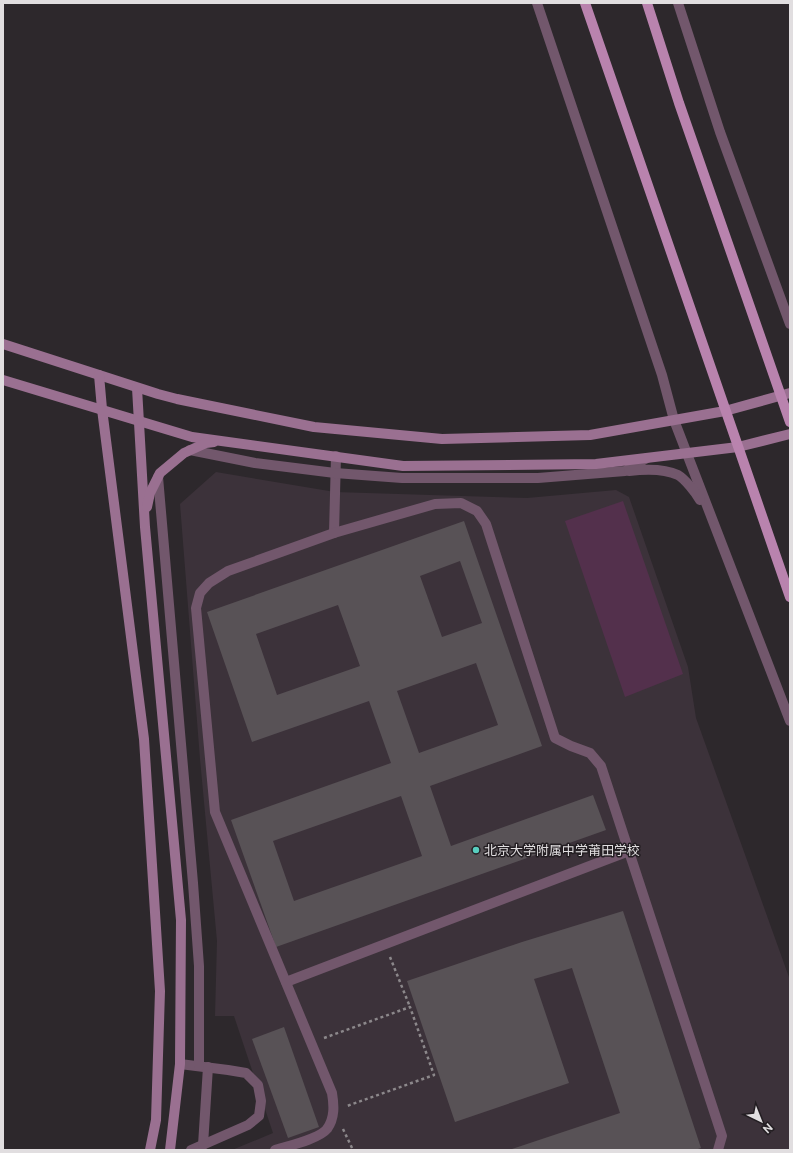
<svg xmlns="http://www.w3.org/2000/svg" width="793" height="1153" viewBox="0 0 793 1153" font-family="'Public Sans','Noto Sans SC',sans-serif">
  <style>
    .built { fill: #3c323a }
    .green { fill: #53304c }
    .building { fill: #585256; fill-rule: evenodd }
    .lines { fill: none; stroke-linecap: round; stroke-linejoin: round }
    .path { stroke: #8c888b; stroke-width: 2.5; stroke-dasharray: 3 3; stroke-linecap: butt }
    .lane { stroke: #72576c; stroke-width: 10 }
    .street { stroke: #72576c; stroke-width: 10 }
    .secondary { stroke: #9a7091; stroke-width: 10 }
    .primary { stroke: #b983ae; stroke-width: 10 }
    .poi-dot { fill: #58cebf; stroke: #231e22; stroke-width: 1.5 }
    .labels { text-anchor: middle; stroke-width: 3; stroke-linejoin: round; paint-order: stroke }
    .poi-label { font-size: 13px; fill: #e1dee0; stroke: #231e22; text-anchor: start }
  </style>
  <rect width="100%" height="100%" fill="#2d282c"/>
  <path class="built" d="M216,472L335,492L527,498L616,490L629,497L688,667L696,718L790,980V1150H232L273,1133L234,1016H215L217,941L200,759L180,504Z"/>
  <path class="green" d="M623,501L683,674L625,697L565,521Z"/>
  <g class="building">
    <path d="M464,521L542,746L430,786L451,846L593,795L606,830L276,947L231,820L391,763L369,701L252,742L207,612ZM460,561L482,623L442,637L420,576ZM338,605L360,666L277,695L256,634ZM476,663L498,725L419,753L397,691ZM401,796L422,856L294,901L273,841Z"/>
    <path d="M623,911L701,1148L695,1150H509L620,1113L572,968L534,979L569,1083L455,1122L407,981L522,942Z"/>
    <path d="M284,1027L319,1127L288,1138L252,1039Z"/>
  </g>
  <g class="lines">
    <g class="path">
      <path d="M390,957L410,1007"/>
      <path d="M324,1038L410,1007L434,1075L347,1106"/>
      <path d="M343,1129L353,1150"/>
    </g>
    <g class="lane">
      <path d="M334,533L336,456"/>
      <path d="M286,982L629,851"/>
      <path d="M180,1064L228,1070L246,1073L258,1085L261,1101L259,1116L248,1125L191,1150"/>
      <path d="M203,1145L208,1067"/>
      <path d="M275,1150C288,1146 319,1139 327,1129C335,1118 334,1105 332,1093L215,812L196,608L200,593L209,583L228,571L334,533L435,504L461,503L477,511L486,524L555,738L571,746L590,753L601,766L722,1136L718,1150"/>
    </g>
    <g class="street">
      <path d="M537,3L662,375L674,420L790,721"/>
      <path d="M678,3L720,132L790,324"/>
      <path d="M190,450L255,463L335,473L402,478H538L625,471L647,458"/>
      <path d="M629,471C645,469 663,468 678,475C685,479 696,493 700,500"/>
      <path d="M158,477L193,883L199,966V1066"/>
    </g>
    <g class="secondary">
      <path d="M3,344L158,394L177,399L314,427L442,439L590,435L725,411L790,393"/>
      <path d="M99,375L102,409L144,739L160,991L156,1120L150,1150"/>
      <path d="M3,380L192,437L403,466L596,464L738,447L790,434"/>
      <path d="M137,388L145,527L181,920L180,1064L170,1150"/>
      <path d="M147,507L150,493L160,473L184,453L206,443L214,442"/>
    </g>
    <g class="primary">
      <path d="M585,3L790,597"/>
      <path d="M647,3L679,103L790,422"/>
    </g>
  </g>
  <circle class="poi-dot" cx="476" cy="850" r="4"/>
  <g class="labels">
    <g class="poi-label">
      <text x="484" y="855">北京大学附属中学莆田学校</text>
    </g>
  </g>
  <rect width="793" height="1153" fill="none" stroke="#e1dee0" stroke-width="8"/>
  <g transform="translate(761 1121) rotate(137)" stroke="#231e22" stroke-width="3" paint-order="stroke">
  <path d="M0-3L7 15L0 10L-7 15Z" fill="#e1dee0"/>
  <text y="-6" font-size="11" font-weight="bold" text-anchor="middle" fill="#e1dee0">N</text>
  </g>
</svg>
